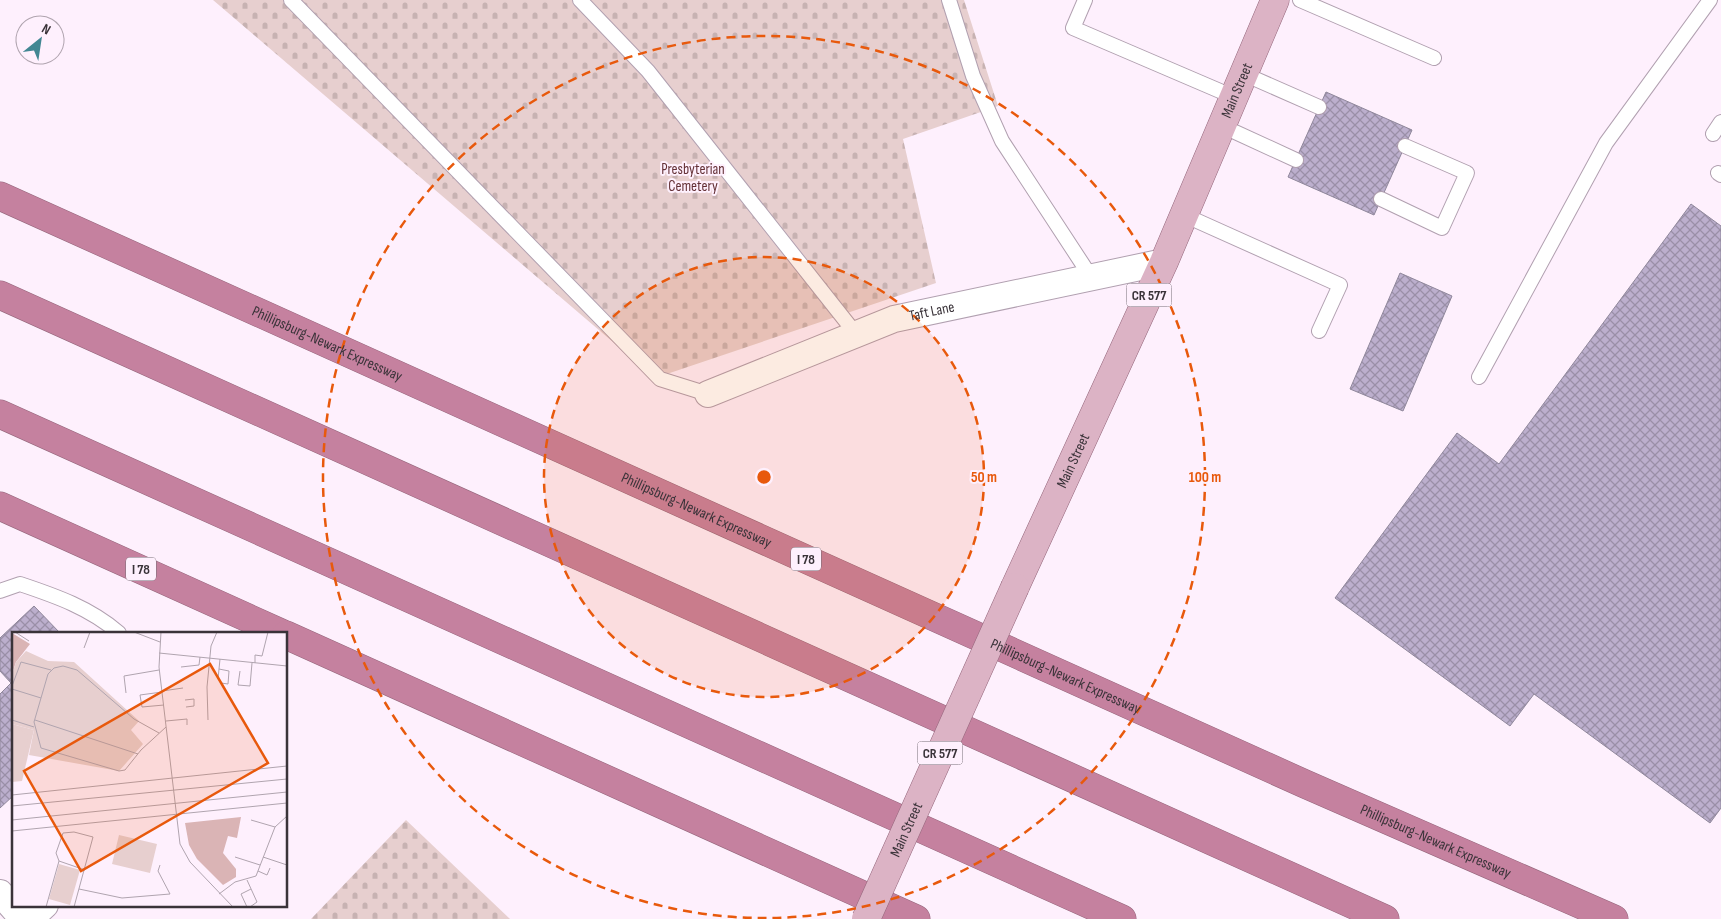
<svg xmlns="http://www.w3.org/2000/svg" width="1721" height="919" viewBox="0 0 1721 919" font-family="'Sofia Sans Condensed',sans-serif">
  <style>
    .cemetery { fill: url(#cemetery-stones) }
    .building { fill: url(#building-cross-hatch); stroke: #8f879b }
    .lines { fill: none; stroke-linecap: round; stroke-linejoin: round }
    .lane-casing { stroke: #b1a0b0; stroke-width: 16 }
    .street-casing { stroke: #b1a0b0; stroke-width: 28 }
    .primary-casing { stroke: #94667b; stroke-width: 29 }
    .highway-casing { stroke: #94667b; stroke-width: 29 }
    .lane { stroke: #fff; stroke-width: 14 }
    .street { stroke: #fff; stroke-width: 26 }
    .primary { stroke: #dcb3c5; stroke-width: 28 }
    .highway { stroke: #c5819f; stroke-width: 28 }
    .primary-bridge-casing { stroke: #94667b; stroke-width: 29; stroke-linecap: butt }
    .primary-bridge { stroke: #dcb3c5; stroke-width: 28 }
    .ring { fill: none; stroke: #e8590c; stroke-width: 2.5; stroke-dasharray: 9 6 }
    .labels { text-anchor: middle; stroke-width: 4; stroke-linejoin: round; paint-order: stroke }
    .shield { fill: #fef0fd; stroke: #756c74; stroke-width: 1 }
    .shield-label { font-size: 14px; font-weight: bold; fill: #3a3339 }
    .street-label { font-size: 15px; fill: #3a3339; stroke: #fef0fd }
    .park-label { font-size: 15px; fill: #632f35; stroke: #fef0fd }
    .inset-road { fill: none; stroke: #b0a4af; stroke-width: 1 }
    .view { fill: #e8590c; fill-opacity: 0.15; stroke: #e8590c; stroke-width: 2.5 }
    .inset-edge { fill: none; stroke: #3a3339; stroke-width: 2.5 }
    .centre { fill: #e8590c; stroke: #fef0fd; stroke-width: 2.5 }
    .ring-label { font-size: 15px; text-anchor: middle; font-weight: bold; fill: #e8590c; stroke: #fef0fd; stroke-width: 4; stroke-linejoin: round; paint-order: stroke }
  </style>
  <defs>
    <pattern id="cemetery-stones" width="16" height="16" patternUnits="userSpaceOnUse" patternTransform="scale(1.25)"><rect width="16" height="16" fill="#e7cfcf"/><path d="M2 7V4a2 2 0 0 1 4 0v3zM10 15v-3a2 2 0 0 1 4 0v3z" fill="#c7b2b2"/></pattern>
    <pattern id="building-cross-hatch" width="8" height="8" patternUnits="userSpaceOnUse" patternTransform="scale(1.25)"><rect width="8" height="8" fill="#bcafcd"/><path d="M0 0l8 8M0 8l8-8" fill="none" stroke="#9a8fa7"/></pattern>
  </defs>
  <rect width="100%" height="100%" fill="#fef0fd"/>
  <g class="cemetery">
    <path d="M213,0H964L998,106L903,139L936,283L655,378Z"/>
    <path d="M406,820L510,919H311Z"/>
  </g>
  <g class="building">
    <path d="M1326,92L1412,130L1374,215L1288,177Z"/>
    <path d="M1691,204L1721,226V808L1710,823L1534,694L1510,726L1335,598L1457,433L1499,464Z"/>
    <path d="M1400,273L1452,296L1403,411L1350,389Z"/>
    <path d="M34,606L60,633H14V795L0,808V694L11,683L0,671V638Z"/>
  </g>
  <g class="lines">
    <g class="lane-casing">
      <g id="lane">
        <path d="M291,0L660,379L708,394"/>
        <path d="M580,0L648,71L856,334"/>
        <path d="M949,0L973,76L1002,141L1091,277"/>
        <path d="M1085,0L1073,28L1234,97"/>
        <path d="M1300,0L1434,58"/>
        <path d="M1244,74L1319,107"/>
        <path d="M1222,126L1296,160"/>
        <path d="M1713,134L1721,122"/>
        <path d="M1718,173L1721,175"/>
        <path d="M1381,199L1442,228L1467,173L1405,146"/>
        <path d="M1184,215L1340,285L1319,331"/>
        <path d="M1479,377L1606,143L1710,0"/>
        <path d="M0,591L20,584C56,596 90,608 119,633"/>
      </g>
    </g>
    <g class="street-casing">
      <g id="street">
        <path id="s1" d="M708,394L894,319L1164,262"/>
        <path d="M0,893L23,919"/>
        <path d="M30,919L45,905"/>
      </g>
    </g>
    <g class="primary-casing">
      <g id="primary">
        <path id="s2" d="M1015,587L1164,262L1275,0"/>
      </g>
    </g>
    <g class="highway-casing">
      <g id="highway">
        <path id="s3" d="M0,196L1305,784L1614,919"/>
        <path d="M0,295L1385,919"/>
        <path d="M0,414L1122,919"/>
        <path d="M0,506L281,633"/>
        <path d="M286,635L916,919"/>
      </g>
    </g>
    <use href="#lane" class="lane"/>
    <use href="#street" class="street"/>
    <use href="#primary" class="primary"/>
    <use href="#highway" class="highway"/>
    <g class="primary-bridge-casing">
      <g id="primary-bridge">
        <path id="s4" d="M866,919L1015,587"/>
      </g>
    </g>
    <use href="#primary-bridge" class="primary-bridge"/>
  </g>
  <circle cx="764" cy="477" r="220" fill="#e8590c" fill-opacity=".12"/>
  <g class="ring">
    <circle cx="764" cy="477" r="220"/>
    <circle cx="764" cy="477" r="441"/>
  </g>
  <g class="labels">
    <g class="shield">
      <rect x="1126.5" y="283.5" width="45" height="23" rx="4"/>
      <rect x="791" y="547.5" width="30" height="23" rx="4"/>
      <rect x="126" y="557.5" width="30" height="23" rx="4"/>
      <rect x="917.5" y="741.5" width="45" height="23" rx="4"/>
    </g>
    <g class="shield-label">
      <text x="1149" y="300">CR 577</text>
      <text x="806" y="564">I 78</text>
      <text x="141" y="574">I 78</text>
      <text x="940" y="758">CR 577</text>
    </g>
    <g class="street-label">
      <text dy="5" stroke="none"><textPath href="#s2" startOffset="544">Main Street</textPath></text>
      <text dy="5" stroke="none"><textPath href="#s1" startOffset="239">Taft Lane</textPath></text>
      <text dy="5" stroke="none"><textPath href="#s3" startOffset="359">Phillipsburg-Newark Expressway</textPath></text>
      <text dy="5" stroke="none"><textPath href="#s2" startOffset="139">Main Street</textPath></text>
      <text dy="5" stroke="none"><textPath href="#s3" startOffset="764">Phillipsburg-Newark Expressway</textPath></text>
      <text dy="5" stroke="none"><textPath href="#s3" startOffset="1169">Phillipsburg-Newark Expressway</textPath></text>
      <text dy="5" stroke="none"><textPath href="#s4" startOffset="98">Main Street</textPath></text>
      <text dy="5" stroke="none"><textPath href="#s3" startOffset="1574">Phillipsburg-Newark Expressway</textPath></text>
    </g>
    <g class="park-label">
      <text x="693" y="174">Presbyterian<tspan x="693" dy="17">Cemetery</tspan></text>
    </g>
  </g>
  <g transform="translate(12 632)">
    <rect width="275" height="275" fill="#fef0fd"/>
    <path d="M0,1L18,12L4,30L0,42ZM229,185L225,206L216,204L211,221L224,237V245L211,253L185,227L177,213L173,191Z" fill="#dab4b5"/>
    <path d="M14,19L36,29L62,30L127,89L119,98L131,112L107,139L17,123L22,98L0,92V42L4,30ZM107,203L145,212L138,241L100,232ZM47,232L68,238L58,273L37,267Z" fill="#e7cfcf"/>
    <path d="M0,92L22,98L10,149L0,150Z" fill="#e7cfcf"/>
    <path d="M0,93L17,104L6,142L0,143Z" fill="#e7cfcf"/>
    <path class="inset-road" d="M3,0L17,9M122,0L148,10M149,0L147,35L168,212L178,230L221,275M72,16L78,0M147,21L275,34M243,31V23L250,24L256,0M169,35L187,33L188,25M207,37L217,39L216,52L209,51M228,39L226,53L238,54L240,31M206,47L208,27M0,54L9,30L39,38M0,57L29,66M150,59L171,56M150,60L128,63L130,75L152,73M114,61L112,44L147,38M173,68L182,67V74L174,75M0,88L22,95M23,88L126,122M196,88L195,55L199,14L205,0M154,89L175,87V93M147,101L122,87L65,38L51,34L42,36L36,42L22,90L29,116L107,139L113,138L129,118L154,95M0,163L275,134M0,174L275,147M0,188L275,160M239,188L263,195M0,199L275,171M223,225L248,233M251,225L275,233M47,229L44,221L51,201L62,200L81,205L62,275M47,229L73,238M246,239L255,243L258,236M235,248L245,270L238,275M67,257L110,266L158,262L146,239L148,233M207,262L223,250L244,244L263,195L275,184M34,275L47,229M235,275L229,262L239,257"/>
    <path class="view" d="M198,32L256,131L69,239L12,139Z"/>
    <rect width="275" height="275" class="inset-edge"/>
  </g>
  <circle cx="764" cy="477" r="8" class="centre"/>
  <g class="ring-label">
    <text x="984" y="482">50 m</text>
    <text x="1205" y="482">100 m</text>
  </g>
  <g transform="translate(40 40) rotate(30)"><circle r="24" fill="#fef0fd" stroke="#b0a4af"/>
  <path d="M0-4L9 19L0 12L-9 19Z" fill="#428793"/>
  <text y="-8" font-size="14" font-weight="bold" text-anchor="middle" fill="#3a3339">N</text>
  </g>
</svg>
